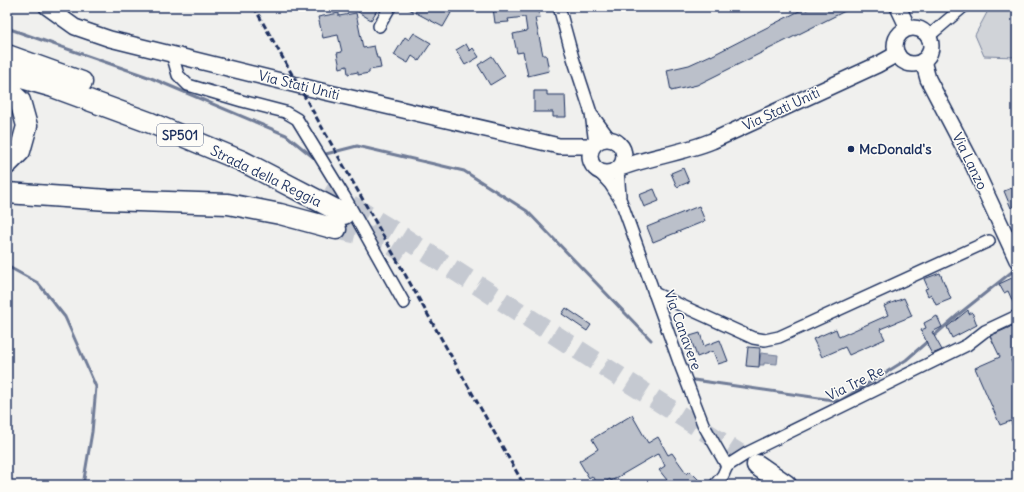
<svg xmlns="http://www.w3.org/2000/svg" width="1024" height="492" viewBox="0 0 1024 492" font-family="Delius,sans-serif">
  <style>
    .green { fill: #d0d3d8; stroke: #76819b }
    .water { fill: #a7adbd; stroke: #6f7b97 }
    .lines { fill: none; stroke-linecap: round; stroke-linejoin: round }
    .stream { stroke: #6f7b97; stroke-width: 3 }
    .building { fill: #bbc0ca; stroke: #1b2f5e }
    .highway-tunnel { stroke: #c5c9d1; stroke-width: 20; stroke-dasharray: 20 10; stroke-linecap: butt }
    .street-casing { stroke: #1b2f5e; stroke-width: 14 }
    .secondary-casing { stroke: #1b2f5e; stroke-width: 18 }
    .highway-casing { stroke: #1b2f5e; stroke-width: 23 }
    .street { stroke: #fdfcf7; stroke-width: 11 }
    .secondary { stroke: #fdfcf7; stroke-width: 15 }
    .highway { stroke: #fdfcf7; stroke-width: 20 }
    .rail { stroke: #1b2f5e; stroke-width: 3; stroke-dasharray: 6 3; stroke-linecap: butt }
    .poi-dot { fill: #1b2f5e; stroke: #fdfcf7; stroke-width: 1.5 }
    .labels { text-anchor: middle; stroke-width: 3; stroke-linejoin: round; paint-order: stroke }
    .shield { fill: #fdfcf7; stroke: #5f6c8c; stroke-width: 1 }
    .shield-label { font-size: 13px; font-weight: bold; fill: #1b2f5e }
    .street-label { font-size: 14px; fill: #1b2f5e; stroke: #fdfcf7 }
    .poi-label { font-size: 14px; font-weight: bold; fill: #1b2f5e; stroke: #fdfcf7; text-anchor: start }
  </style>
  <rect width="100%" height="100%" fill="#f0f0ee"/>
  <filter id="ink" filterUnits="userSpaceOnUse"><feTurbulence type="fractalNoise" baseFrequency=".025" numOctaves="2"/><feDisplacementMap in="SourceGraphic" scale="8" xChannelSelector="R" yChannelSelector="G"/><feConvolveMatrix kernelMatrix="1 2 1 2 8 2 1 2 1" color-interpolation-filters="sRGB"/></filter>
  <g filter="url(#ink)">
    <path class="green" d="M990,7H1017V57L984,56L975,35Z"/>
    <path class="water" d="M761,353L778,355L777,364L764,363V365H759Z"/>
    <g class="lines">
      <g class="stream">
        <path d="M7,28L151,78L286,135L313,157L317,156"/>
        <path d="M322,155L357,146L464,171L527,211L651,340"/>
        <path d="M7,266L38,283L65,317L96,387L92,432L83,485"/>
        <path d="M694,380L840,401L906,360L959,314L1013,271"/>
      </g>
    </g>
    <g class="building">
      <path d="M350,7H379L371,20Z"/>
      <path d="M405,7H440L451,13L443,27Z"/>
      <path d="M500,7H538L540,18H535L543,55H546L549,71L528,76L523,52L517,53L513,34L527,31L525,17L508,19L509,22L495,23L493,8Z"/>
      <path d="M812,7H853L697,85L671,91L667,70L689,65L711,55V56L805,8L806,10Z"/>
      <path d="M339,13V16L356,13L363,48L374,46L377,58H379L381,68L369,70V73L358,75V72L348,74L347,66L340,68L337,53L342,52L338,35L323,38L318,17Z"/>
      <path d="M414,33L431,43L419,61L412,56L408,63L394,55L405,37L409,40Z"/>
      <path d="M466,44L470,51L473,48L479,57L465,65L456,50Z"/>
      <path d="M492,56L505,76L490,85L478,65Z"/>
      <path d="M534,91H547V95H565L566,117H553V112H534Z"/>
      <path d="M683,168L689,182L677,187L671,173Z"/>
      <path d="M1017,186V205L1011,208L1004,191Z"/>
      <path d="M654,189L659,201L644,207L639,195Z"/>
      <path d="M699,206L705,221L653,242L647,227Z"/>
      <path d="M940,273L951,299L936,305L931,294L928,296L925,289L928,288L924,279Z"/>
      <path d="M1014,277L1017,284L1016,309L1008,291L1004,293L999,284Z"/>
      <path d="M904,298L912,316L880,329L885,339L849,355L845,347L822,357L813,339L836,329L839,337L888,315L884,306Z"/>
      <path d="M566,308L591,325L587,331L562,314Z"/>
      <path d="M968,310L969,314L972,312L977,325L952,338L947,327Z"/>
      <path d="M937,316L942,327L932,332L942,350L932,354L927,345H928L921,330L926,328L924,323Z"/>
      <path d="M1017,324V358L1011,360L1017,374L1016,436L1011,421L1000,425L975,368L1000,357L990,336Z"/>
      <path d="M700,333L704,346L720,340L728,361L718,364L713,351L697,357L690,336Z"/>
      <path d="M748,347L760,348L759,367L746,366Z"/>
      <path d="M632,415L648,443L658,437L668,455L672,453L687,474L690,471L704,485H671L659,470L665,466L659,453L611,481L610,479L600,485H597L592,476L589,478L579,461L598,449L592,439Z"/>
    </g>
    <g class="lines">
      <g class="highway-tunnel">
        <path d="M325,189L395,232L757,465"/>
        <path d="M336,229L384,240L405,254"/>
      </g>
      <g class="street-casing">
        <g id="street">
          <path d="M559,7L573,58L591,113L595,144"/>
          <path d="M379,26L390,7"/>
          <path d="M929,36L963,7"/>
          <path d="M172,54L178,75L188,85L242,101L285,112L297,119L344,196L404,303"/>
          <path d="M593,116L610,139"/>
          <path d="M618,170L620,196"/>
          <path d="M599,172L610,184L621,201L679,362L703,424L727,466"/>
          <path d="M654,293L753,338L765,340L779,337L989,241"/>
          <path d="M715,485L723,475L727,466L749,452L967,345L985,331L1017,316"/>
        </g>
      </g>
      <g class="secondary-casing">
        <g id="secondary">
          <path d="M47,7L75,27L110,39L321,91L559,146H593"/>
          <path d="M898,7L908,28"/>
          <circle cx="913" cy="46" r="18"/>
          <path d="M923,61L928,79L973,165L1017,260"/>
          <circle cx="607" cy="156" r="17"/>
          <path d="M620,168C650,157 682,153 712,141L877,65L897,54"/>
        </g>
      </g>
      <g class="highway-casing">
        <g id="highway">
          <path d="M7,55L82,82"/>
          <path d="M7,74L53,87L151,123L242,161L344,214"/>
          <path d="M7,89L20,101L27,126L20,151L7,164"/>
          <path d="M7,193L108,200L228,204L280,214L336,229"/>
          <path d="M757,465L786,485"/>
        </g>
      </g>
      <use href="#street" class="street"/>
      <use href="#secondary" class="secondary"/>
      <use href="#highway" class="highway"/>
      <path class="rail" d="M254,7L524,485"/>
    </g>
  </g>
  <circle class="poi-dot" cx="851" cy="149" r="4"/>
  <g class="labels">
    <rect class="shield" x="157" y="124" width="46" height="22" rx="3"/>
    <g class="shield-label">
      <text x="180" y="140">SP501</text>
    </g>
    <g class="street-label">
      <text transform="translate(299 85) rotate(14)" y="5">Via Stati Uniti</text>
      <text transform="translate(781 109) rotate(-25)" y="5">Via Stati Uniti</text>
      <text transform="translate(970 161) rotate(64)" y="5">Via Lanzo</text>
      <text transform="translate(266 176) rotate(26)" y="5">Strada della Reggia</text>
      <text transform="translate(683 330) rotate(70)" y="5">Via Canavere</text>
      <text transform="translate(855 383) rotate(-26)" y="5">Via Tre Re</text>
    </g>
    <g class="poi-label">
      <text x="859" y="154">McDonald's</text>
    </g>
  </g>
  <rect width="1024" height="492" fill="none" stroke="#fdfcf7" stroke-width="24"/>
  <rect x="12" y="12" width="1000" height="468" fill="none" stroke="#1b2f5e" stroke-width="1.5" filter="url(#ink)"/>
</svg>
